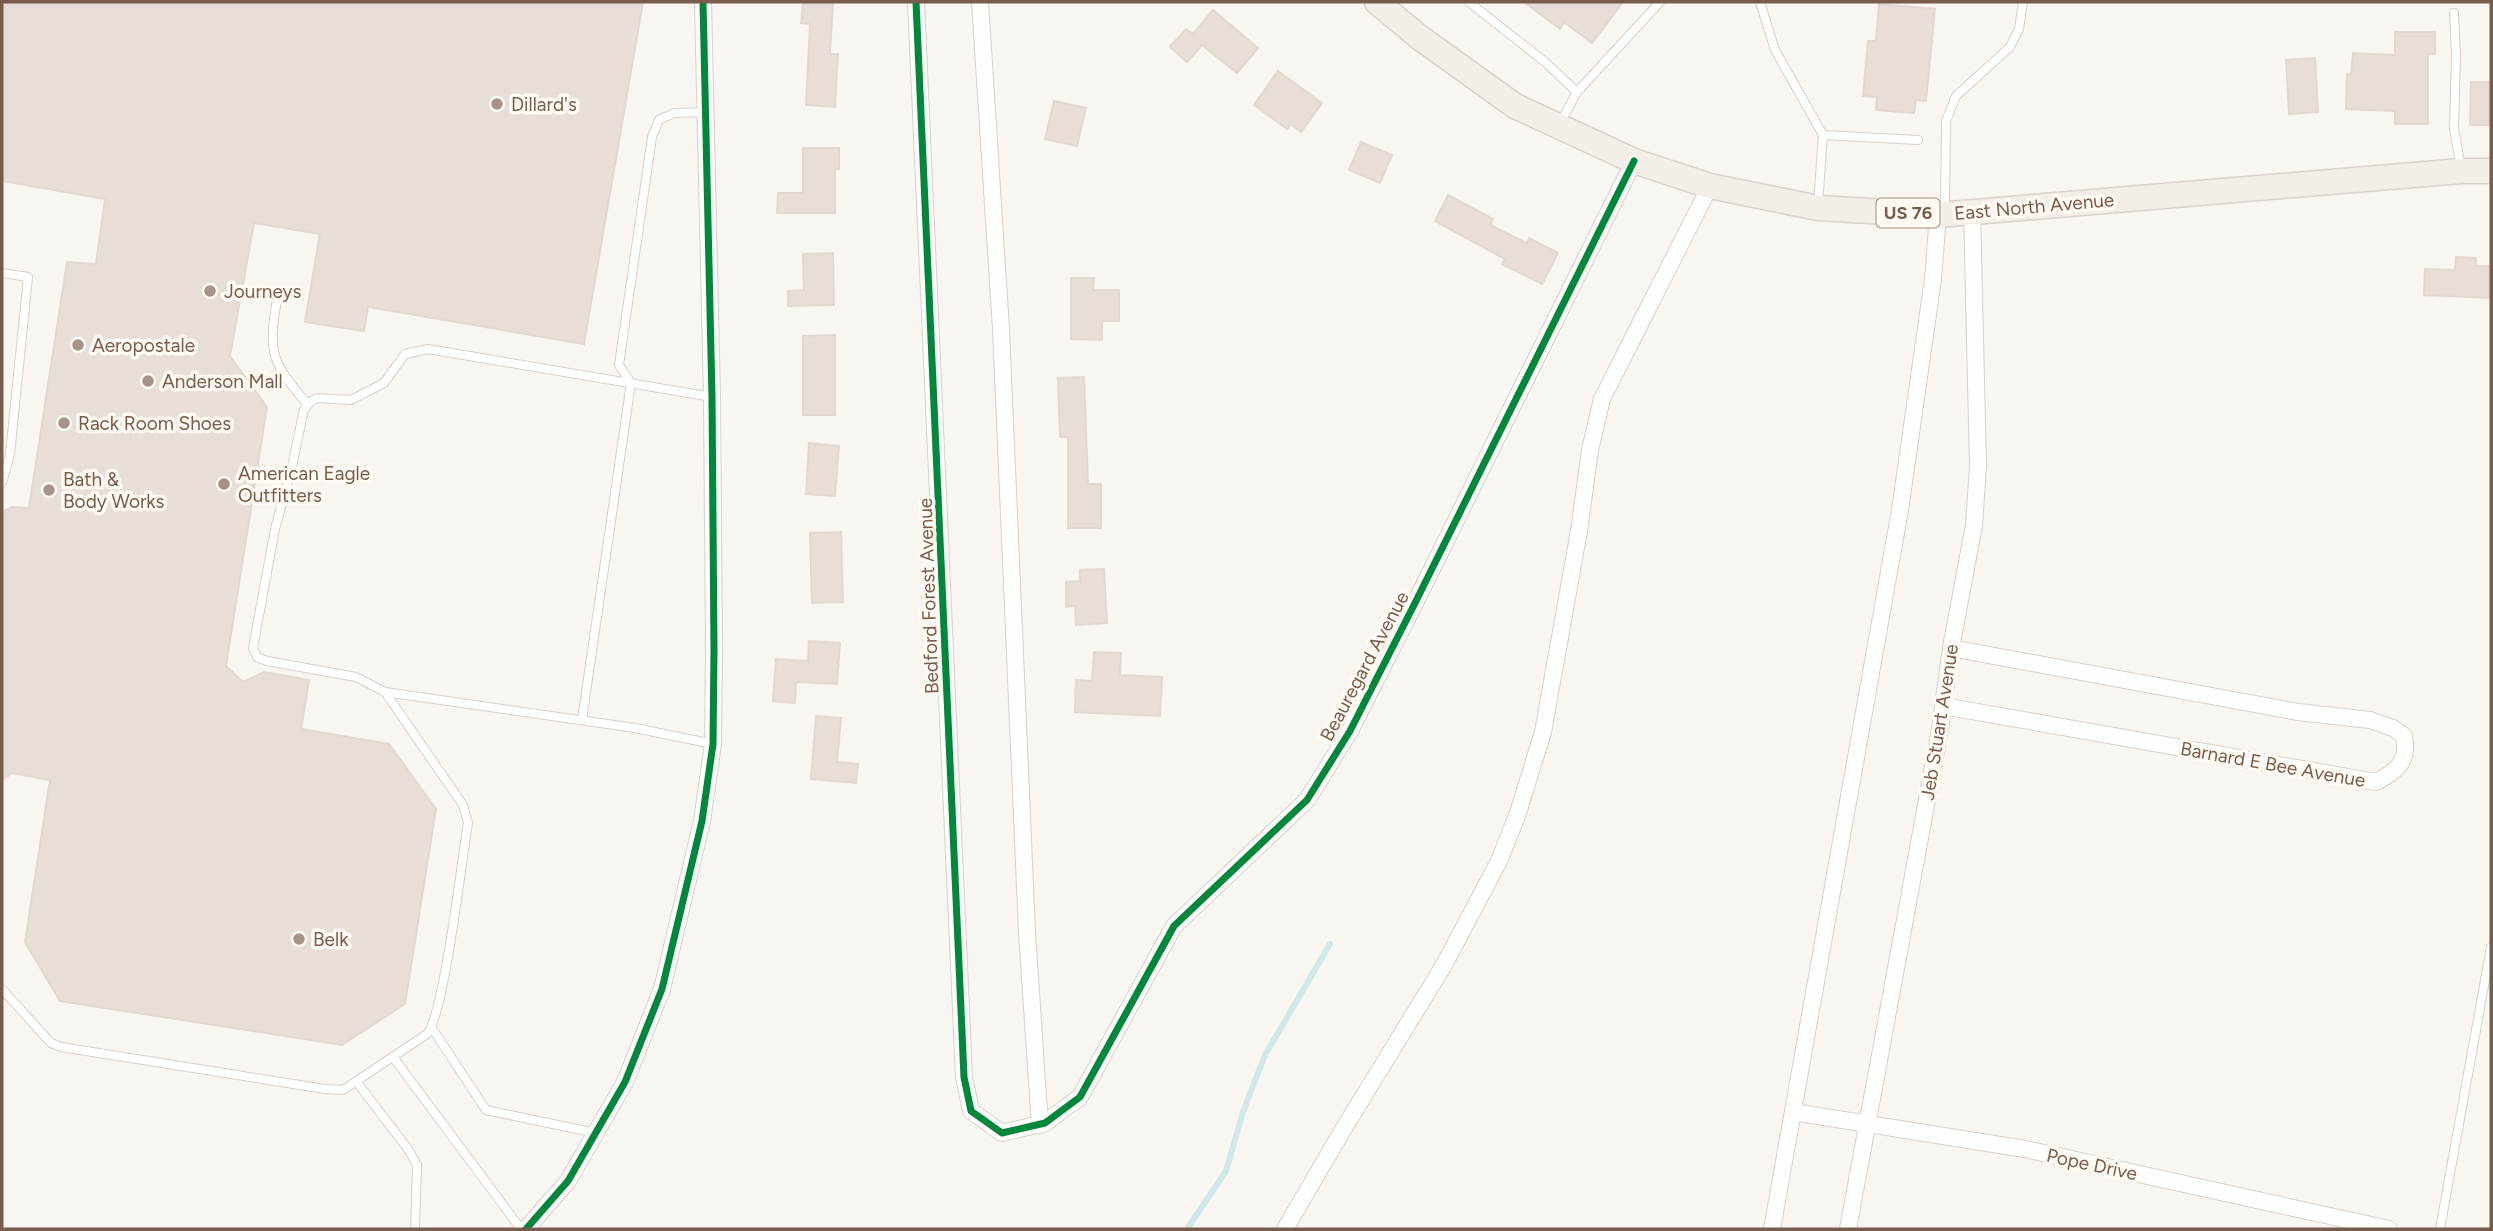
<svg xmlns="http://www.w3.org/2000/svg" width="2493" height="1231" viewBox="0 0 2493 1231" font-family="Figtree,sans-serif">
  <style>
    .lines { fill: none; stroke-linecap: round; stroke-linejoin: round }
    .stream { stroke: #d0e8ea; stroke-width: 6 }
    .building { fill: #e6ded7; stroke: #e2d8d2; stroke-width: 2 }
    .lane-casing { stroke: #d7d1cb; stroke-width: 10 }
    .street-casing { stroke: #d7d1cb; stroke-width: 18 }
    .primary-casing { stroke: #dad1cc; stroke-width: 27 }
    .lane { stroke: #fefefd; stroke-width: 8 }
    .street { stroke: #fefefd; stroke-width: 16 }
    .primary { stroke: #f3eee8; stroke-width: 24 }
    .cycleway-casing { stroke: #fffaf3; stroke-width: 11 }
    .cycleway { stroke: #00873e; stroke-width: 7 }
    .poi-dot { fill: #a69286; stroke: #fffaf3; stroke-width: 2.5 }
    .labels { text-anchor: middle; stroke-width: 7; stroke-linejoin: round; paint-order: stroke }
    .shield { fill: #fffaf3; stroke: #a28b7f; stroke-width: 2 }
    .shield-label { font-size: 18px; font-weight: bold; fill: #7a5c4d }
    .poi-label { font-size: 19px; fill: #7a5c4d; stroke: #fffaf3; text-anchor: start }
    .street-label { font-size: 19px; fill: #7a5c4d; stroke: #fffaf3 }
  </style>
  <rect width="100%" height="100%" fill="#f9f5f0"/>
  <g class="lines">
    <path class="stream" d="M1187,1229L1226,1171L1243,1112L1265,1055L1330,944"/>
  </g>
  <g class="building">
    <path d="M2,2H643L584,344L368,307L364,331L305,322L320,234L254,223L230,356L267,407L226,666L243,682L264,672L309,680L301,729L389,744L436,809L405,1004L342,1045L60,1001L25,942L50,780L12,773L2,780V512L12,507L29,508L67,262L96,264L105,199L2,181Z"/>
    <path d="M803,2H833L830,54H838L835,107L806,105L810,24L801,23Z"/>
    <path d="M1524,2H1623L1592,43L1564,22L1560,29Z"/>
    <path d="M1879,4L1935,9L1926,101L1916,100L1914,113L1876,110L1877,97L1863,96L1868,41H1876Z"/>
    <path d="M1213,10L1258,48L1237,73L1202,45L1187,62L1170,47L1186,29L1193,34Z"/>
    <path d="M2395,32H2435V54H2428V124H2395V111L2346,109L2347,74L2351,75L2353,53L2395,55Z"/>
    <path d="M2315,58L2318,112L2289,114L2286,60Z"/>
    <path d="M1278,71L1322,103L1301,132L1291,124L1287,129L1254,105Z"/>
    <path d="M2471,82H2491V125H2470Z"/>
    <path d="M1054,101L1086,108L1077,146L1045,139Z"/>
    <path d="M1361,142L1392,155L1380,183L1349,170Z"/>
    <path d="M803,148H839V169H835V213H777L778,193H803Z"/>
    <path d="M1448,195L1493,219L1490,225L1527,243L1529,238L1558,253L1542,284L1502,264L1505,259L1435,221Z"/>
    <path d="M833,253L834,305L788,306V291L804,290L803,254Z"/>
    <path d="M2456,257L2476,258V266H2491V298L2424,295L2425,269L2455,270Z"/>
    <path d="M1071,278H1094L1093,290H1119V321H1102V340L1071,339Z"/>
    <path d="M835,335V415H803V336Z"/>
    <path d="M1084,377L1088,484H1101V528H1068V437H1060L1058,378Z"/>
    <path d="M809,443L839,446L835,496L806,494Z"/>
    <path d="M841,532L843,602L812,603L810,533Z"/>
    <path d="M1104,569L1107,623L1076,625L1075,606L1066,607V582L1080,581V570Z"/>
    <path d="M809,641L840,643L837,684L796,682L795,703L773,701L776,659L808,661Z"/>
    <path d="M1094,652L1121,653L1120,675L1162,677L1160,716L1075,712L1076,680L1092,681Z"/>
    <path d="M816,716L841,718L837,762L858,764L856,783L811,779Z"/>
  </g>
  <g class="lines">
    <g class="lane-casing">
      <g id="lane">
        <path d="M1469,2L1545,62L1577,92"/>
        <path d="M1760,2L1775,50L1823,135L1818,205"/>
        <path d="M2454,13L2456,56L2454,128L2461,168"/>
        <path d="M1560,123L1577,92L1660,2"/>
        <path d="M1823,135L1918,140"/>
        <path d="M1945,212L1946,121L1956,96L2010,47L2019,29L2023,2"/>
        <path d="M2,273L28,277L10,454L2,483"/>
        <path d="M277,300C267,355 273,363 308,405"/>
        <path d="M712,397L428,349L405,354L384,383L351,400L317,398L311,401L304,409L292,467L275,529L253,648L257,657L267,661L356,677L385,692L635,728L713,744"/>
        <path d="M582,720L631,383L619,365L652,137L659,120L674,113L705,112"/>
        <path d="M2,989L51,1043L61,1047L325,1089L343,1090L427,1034C444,1015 462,858 468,823L463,805L385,692"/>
        <path d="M432,1028L486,1110L596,1133"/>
        <path d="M393,1057L521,1229"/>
        <path d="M356,1081L408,1149L417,1165L415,1229"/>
        <path d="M2440,1229L2491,947"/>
      </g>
    </g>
    <g class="street-casing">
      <g id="street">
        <path d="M916,2L964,1077L971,1111L1002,1133L1045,1123L1080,1097L1174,926L1307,800L1350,731L1417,599L1634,161"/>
        <path d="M980,2L1001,329L1027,933L1040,1125"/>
        <path d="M1943,706L2376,782C2397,771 2409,762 2404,736L2393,728L2370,720L2298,712L1951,648"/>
        <path d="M1793,1112L2025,1149L2389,1229"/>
        <path d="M526,1229L568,1181L625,1082L662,989L702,821L713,744L714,650L712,397L703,2"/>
        <path d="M1285,1229L1344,1128L1444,965L1499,861L1518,813L1543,732L1579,531L1590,450L1602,399L1710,186"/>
        <path d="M1772,1229L1900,510L1933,279L1938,215"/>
        <path d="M1848,1229L1940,729L1951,648L1974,525L1978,466L1972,210"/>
      </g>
    </g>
    <g class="primary-casing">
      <path id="primary" d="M1377,2L1419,37L1515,106L1634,161L1710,186L1818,208L1938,215L2461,171H2491"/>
    </g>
    <use href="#lane" class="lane"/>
    <use href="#street" class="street"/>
    <use href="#primary" class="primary"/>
    <g class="cycleway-casing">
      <g id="cycleway">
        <path d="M916,2L964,1077L971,1111L1002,1133L1045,1123L1080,1097L1174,926L1307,800L1350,731L1417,599L1634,161"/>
        <path d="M526,1229L568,1181L625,1082L662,989L702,821L713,744L714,650L712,397L703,2"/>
      </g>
    </g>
    <use href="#cycleway" class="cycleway"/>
  </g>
  <g class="poi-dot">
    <circle cx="497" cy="104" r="7"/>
    <circle cx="210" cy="291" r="7"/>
    <circle cx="78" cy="345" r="7"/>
    <circle cx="148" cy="381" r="7"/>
    <circle cx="64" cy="423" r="7"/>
    <circle cx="224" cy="484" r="7"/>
    <circle cx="49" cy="490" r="7"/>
    <circle cx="299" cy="939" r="7"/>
  </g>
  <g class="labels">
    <rect class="shield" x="1876.5" y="198.5" width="63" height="29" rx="5"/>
    <g class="shield-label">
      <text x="1908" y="219">US 76</text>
    </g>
    <g class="poi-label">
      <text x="511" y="111">Dillard's</text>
      <text x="224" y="298">Journeys</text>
      <text x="92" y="352">Aeropostale</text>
      <text x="162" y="388">Anderson Mall</text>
      <text x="78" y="430">Rack Room Shoes</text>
      <text x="238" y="480">American Eagle<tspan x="238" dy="22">Outfitters</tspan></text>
      <text x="63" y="486">Bath &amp;<tspan x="63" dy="22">Body Works</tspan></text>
      <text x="313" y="946">Belk</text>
    </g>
    <g class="street-label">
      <text transform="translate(2034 206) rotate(-5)" y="7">East North Avenue</text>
      <text transform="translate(928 596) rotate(-92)" y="7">Bedford Forest Avenue</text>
      <text transform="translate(1364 666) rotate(-62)" y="7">Beauregard Avenue</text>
      <text transform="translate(1939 722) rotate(-81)" y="7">Jeb Stuart Avenue</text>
      <text transform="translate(2273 764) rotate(10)" y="7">Barnard E Bee Avenue</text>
      <text transform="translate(2092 1164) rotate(12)" y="7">Pope Drive</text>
    </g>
  </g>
  <rect width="2493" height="1231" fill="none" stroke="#7a5c4d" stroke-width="7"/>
</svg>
